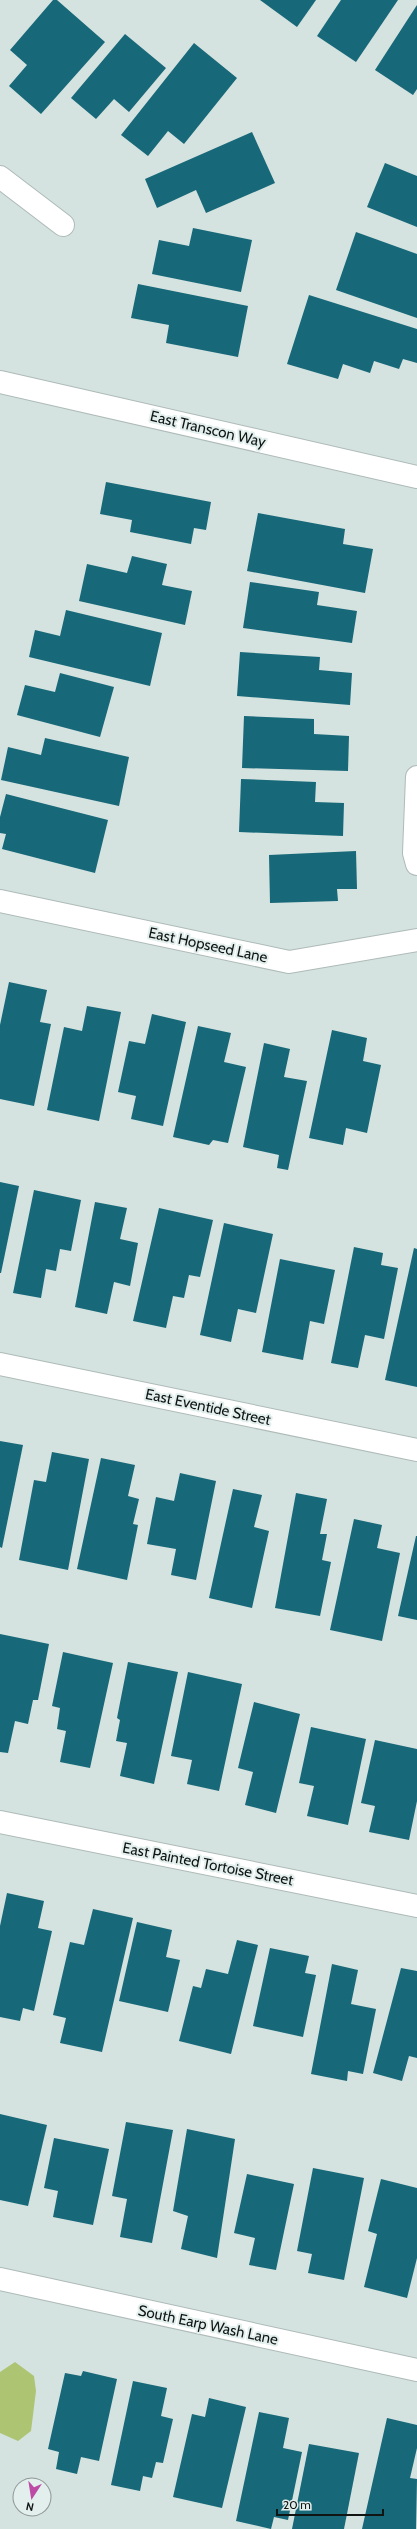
<svg xmlns="http://www.w3.org/2000/svg" width="417" height="2529" viewBox="0 0 417 2529" font-family="Cabin,sans-serif">
  <style>
    .green { fill: #adc573 }
    .building { fill: #176878 }
    .lines { fill: none; stroke-linecap: round; stroke-linejoin: round }
    .minor-casing { stroke: #aebbb8; stroke-width: 24 }
    .minor { stroke: #fff; stroke-width: 22 }
    .labels { text-anchor: middle; stroke-width: 4; stroke-linejoin: round; paint-order: stroke }
    .street-label { font-size: 15px; fill: #101514; stroke: #e2efed }
  </style>
  <rect width="100%" height="100%" fill="#d4e2e0"/>
  <path class="green" d="M15,2362L34,2376L36,2391L31,2431L18,2441L0,2433V2372Z"/>
  <g class="building">
    <path d="M53,0H57L105,42L41,114L9,86L27,65L10,50Z"/>
    <path d="M260,0H316L297,27Z"/>
    <path d="M341,0H398L356,62L317,36Z"/>
    <path d="M417,5V89L413,95L375,70Z"/>
    <path d="M125,34L166,68L129,112L114,99L96,119L71,98Z"/>
    <path d="M194,43L237,78L184,144L168,131L148,156L121,135Z"/>
    <path d="M252,132L275,183L206,213L196,190L157,208L145,179Z"/>
    <path d="M385,163L417,176V227L367,207Z"/>
    <path d="M193,228L252,240L241,292L152,274L159,240L189,246Z"/>
    <path d="M356,232L417,254V318L336,290Z"/>
    <path d="M138,284L248,306L238,357L166,343L169,325L131,318Z"/>
    <path d="M309,295L417,329V363L403,359L399,369L374,361L370,373L343,364L338,379L287,364Z"/>
    <path d="M106,482L211,502L206,530L194,528L191,544L130,532L132,520L100,514Z"/>
    <path d="M258,513L345,529L343,544L373,549L365,593L247,571Z"/>
    <path d="M132,556L167,564L162,585L192,591L185,625L79,601L87,564L127,573Z"/>
    <path d="M250,582L319,592L317,605L357,611L352,643L243,628Z"/>
    <path d="M66,610L162,633L150,686L29,657L35,630L60,636Z"/>
    <path d="M240,652L320,657L319,670L352,673L350,705L237,696Z"/>
    <path d="M60,673L114,687L100,737L17,715L25,685L55,692Z"/>
    <path d="M244,716L314,719V734L349,736L348,771L242,768Z"/>
    <path d="M45,738L129,757L119,806L1,780L8,747L41,755Z"/>
    <path d="M241,779L316,782L315,802L344,803L343,836L239,832Z"/>
    <path d="M6,794L108,820L95,873L2,849L6,834L0,833V817Z"/>
    <path d="M356,851L357,889H337L338,901L270,903L269,855Z"/>
    <path d="M9,982L47,990L40,1022L51,1024L34,1106L0,1099V1025Z"/>
    <path d="M87,1006L121,1012L99,1121L47,1110L64,1027L82,1031Z"/>
    <path d="M152,1014L186,1022L163,1126L131,1119L136,1096L118,1092L129,1041L145,1044Z"/>
    <path d="M198,1026L231,1033L224,1062L246,1067L228,1143L213,1140L209,1145L173,1137Z"/>
    <path d="M332,1030L367,1038L363,1061L381,1065L367,1133L346,1128L343,1145L309,1138Z"/>
    <path d="M264,1043L290,1049L284,1077L307,1081L288,1170L277,1168L279,1155L243,1147Z"/>
    <path d="M0,1182L19,1186L1,1273H0Z"/>
    <path d="M34,1190L81,1200L71,1251L60,1249L56,1271L46,1269L41,1298L13,1293Z"/>
    <path d="M95,1202L127,1208L120,1239L138,1243L130,1286L114,1282L107,1314L75,1307Z"/>
    <path d="M159,1208L213,1220L200,1277L189,1275L184,1298L173,1296L166,1328L133,1321Z"/>
    <path d="M224,1223L273,1234L256,1313L238,1309L231,1342L200,1335Z"/>
    <path d="M354,1247L383,1253L381,1265L398,1268L384,1339L365,1335L358,1368L331,1363Z"/>
    <path d="M414,1248L417,1249V1387L385,1380Z"/>
    <path d="M280,1259L335,1270L324,1324L310,1321L303,1360L262,1352Z"/>
    <path d="M0,1441L23,1445L2,1548L0,1547Z"/>
    <path d="M52,1452L89,1459L68,1570L19,1560L34,1480L46,1482Z"/>
    <path d="M101,1458L135,1465L128,1496L139,1499L133,1524L138,1525L127,1580L77,1569Z"/>
    <path d="M180,1473L216,1481L196,1580L171,1575L176,1549L147,1544L156,1497L174,1501Z"/>
    <path d="M233,1489L262,1495L254,1527L269,1531L252,1608L209,1598Z"/>
    <path d="M296,1493L327,1499L320,1534H327L322,1560L331,1562L320,1616L275,1608Z"/>
    <path d="M354,1519L382,1525L377,1548L400,1553L382,1641L330,1630Z"/>
    <path d="M416,1536H417V1620L398,1616Z"/>
    <path d="M0,1634L49,1644L38,1700H33L28,1724L15,1721L8,1753L0,1752Z"/>
    <path d="M63,1652L113,1663L90,1768L60,1762L66,1731L57,1729L60,1708L52,1706Z"/>
    <path d="M128,1662L178,1672L154,1784L120,1776L127,1743L116,1741L120,1720L117,1718Z"/>
    <path d="M188,1672L242,1684L219,1791L187,1784L192,1760L171,1756Z"/>
    <path d="M254,1702L300,1714L276,1813L245,1805L253,1772L238,1768Z"/>
    <path d="M311,1727L366,1739L348,1825L307,1816L314,1786L299,1783Z"/>
    <path d="M375,1740L417,1749V1801L409,1840L369,1832L375,1806L361,1803Z"/>
    <path d="M7,1893L44,1901L38,1928L52,1931L34,2011L23,2008L20,2021L0,2017V1926Z"/>
    <path d="M93,1909L133,1918L102,2052L60,2043L66,2018L53,2015L70,1942L84,1945Z"/>
    <path d="M137,1922L172,1930L166,1957L180,1960L168,2012L119,2001Z"/>
    <path d="M237,1940L258,1945L231,2054L179,2041L193,1986L201,1988L206,1969L228,1974Z"/>
    <path d="M270,1948L309,1956L305,1973L316,1975L303,2037L253,2026Z"/>
    <path d="M332,1964L358,1970L351,2004L376,2009L363,2074L348,2071L347,2081L311,2074Z"/>
    <path d="M401,1968L417,1971V2058L409,2056L402,2081L373,2073Z"/>
    <path d="M0,2114L47,2125L28,2206L0,2200Z"/>
    <path d="M126,2122L173,2130L152,2243L120,2237L127,2199L112,2196Z"/>
    <path d="M187,2129L235,2139L217,2258L181,2249L188,2216L173,2211Z"/>
    <path d="M54,2138L109,2149L93,2225L53,2217L58,2191L44,2188Z"/>
    <path d="M313,2168L364,2178L344,2280L308,2273L312,2254L297,2251Z"/>
    <path d="M247,2174L294,2184L276,2270L249,2265L255,2238L234,2233Z"/>
    <path d="M381,2179L417,2188V2258L407,2298L364,2287L377,2234L368,2231Z"/>
    <path d="M83,2371L117,2379L99,2461L81,2457L77,2474L56,2469L59,2452L48,2449L65,2373L81,2376Z"/>
    <path d="M133,2381L167,2388L161,2416L173,2419L163,2463L156,2462L152,2478L143,2476L140,2491L111,2485Z"/>
    <path d="M209,2398L246,2407L222,2508L173,2497L192,2414L205,2417Z"/>
    <path d="M259,2412L289,2418L283,2448L302,2452L288,2520L274,2517L271,2529L236,2521Z"/>
    <path d="M387,2418L417,2425V2448L410,2478L417,2479L416,2529H362Z"/>
    <path d="M309,2444L359,2453L344,2529H292Z"/>
  </g>
  <g class="lines">
    <g class="minor-casing">
      <g id="minor">
        <path d="M0,177L63,225"/>
        <path d="M0,382L417,477"/>
        <path d="M417,777L414,853L417,864"/>
        <path d="M0,901L289,962L417,940"/>
        <path d="M0,1364L417,1450"/>
        <path d="M0,1822L417,1906"/>
        <path d="M0,2279L417,2370"/>
      </g>
    </g>
    <use href="#minor" class="minor"/>
  </g>
  <g class="labels">
    <g class="street-label">
      <text transform="translate(208 429) rotate(13)" y="5">East Transcon Way</text>
      <text transform="translate(208 945) rotate(12)" y="5">East Hopseed Lane</text>
      <text transform="translate(208 1407) rotate(12)" y="5">East Eventide Street</text>
      <text transform="translate(208 1864) rotate(11)" y="5">East Painted Tortoise Street</text>
      <text transform="translate(208 2325) rotate(12)" y="5">South Earp Wash Lane</text>
    </g>
  </g>
  <g transform="translate(32 2497) rotate(192)"><circle r="19" fill="#e2efed" stroke="#8e9896"/>
  <path d="M0-3L7 15L0 10L-7 15Z" fill="#bd4aa4"/>
  <text y="-6" font-size="11" font-weight="bold" text-anchor="middle" fill="#101514">N</text>
  </g>
  <path d="M277 2509v6h106v-6" fill="none" stroke="#101514" stroke-width="2"/>
  <text x="283" y="2509" font-size="12" fill="#101514" stroke="#e2efed" stroke-width="3" paint-order="stroke">20 m</text>
</svg>
